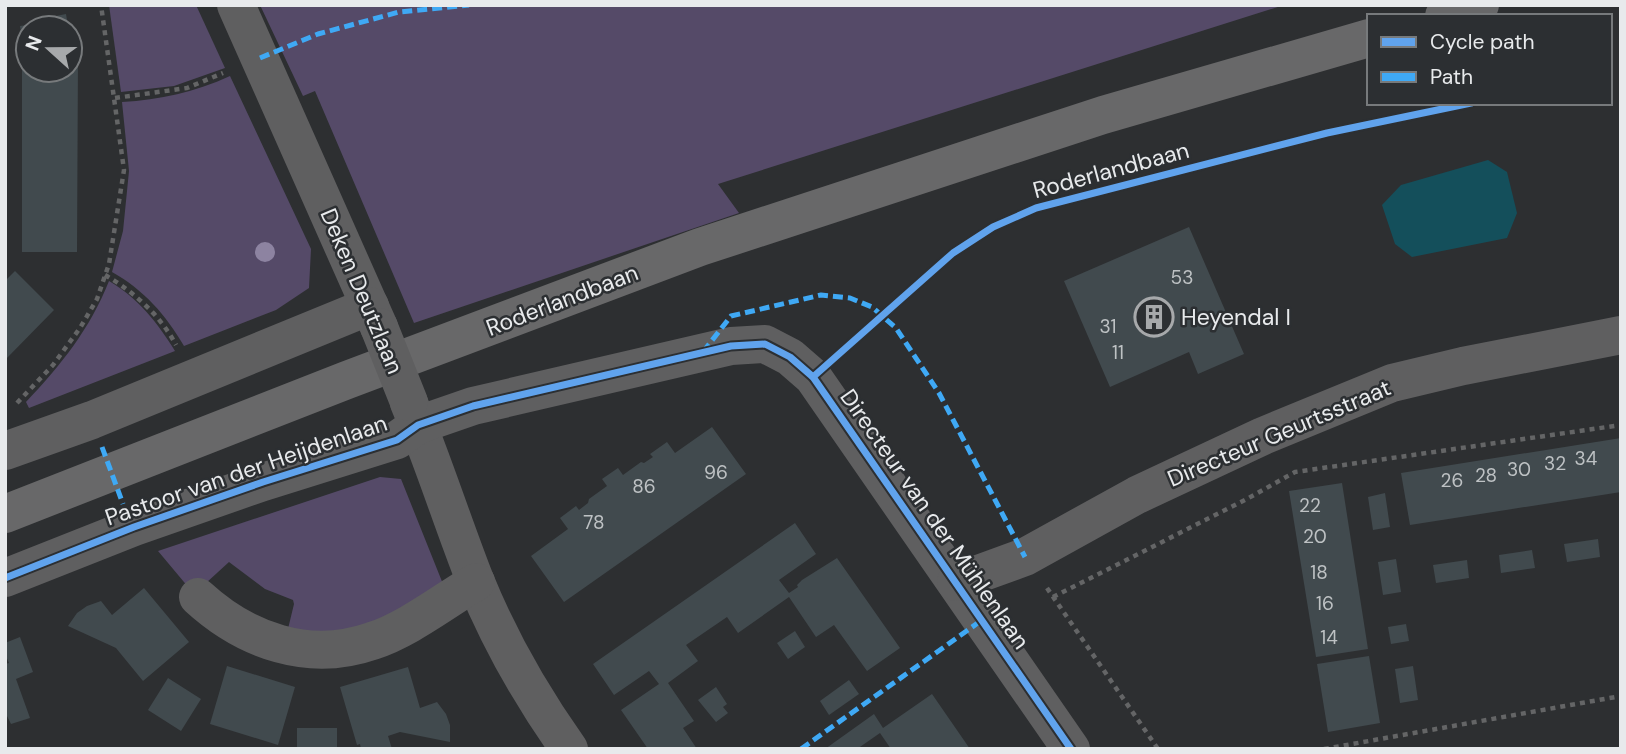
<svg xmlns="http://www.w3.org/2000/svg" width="1626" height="754" viewBox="0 0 1626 754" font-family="'DM Sans',sans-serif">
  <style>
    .green { fill: #554a68 }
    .water { fill: #144f5b }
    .building { fill: #414a4e }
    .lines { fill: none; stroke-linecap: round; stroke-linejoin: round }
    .path { stroke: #646566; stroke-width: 4.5; stroke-dasharray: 5 5; stroke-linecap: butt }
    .minor { stroke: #5f5f60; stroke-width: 38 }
    .major { stroke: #686869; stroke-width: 38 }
    .minor-bridge { stroke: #5f5f60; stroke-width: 38 }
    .quiet { stroke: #3fa9f5; stroke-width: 5; stroke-dasharray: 10 5; stroke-linecap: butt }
    .cycleway-casing { stroke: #2c2f32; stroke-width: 11 }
    .cycleway { stroke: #60a3ed; stroke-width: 7 }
    .tree { fill: #8d83a1 }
    .labels { text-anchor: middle; stroke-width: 5; stroke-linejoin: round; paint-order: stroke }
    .number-label { font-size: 19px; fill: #bec2c4 }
    .street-label { font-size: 23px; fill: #e8eaec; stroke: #2c2f32 }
    .poi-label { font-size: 23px; fill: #e8eaec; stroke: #2c2f32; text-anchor: start }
  </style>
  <rect width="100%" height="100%" fill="#2d2f31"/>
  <g class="green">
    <path d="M109,5H196L225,68L174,86L121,92Z"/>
    <path d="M260,5H1284L718,184L739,213L414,323L315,91L303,96Z"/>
    <path d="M230,76L311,249L309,288L276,310L184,346C166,315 144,290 112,272L123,231L129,171L122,102C160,100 195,92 230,76Z"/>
    <path d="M109,281C138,298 157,322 175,351L29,408L26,402C61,365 90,329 109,281Z"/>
    <path d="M380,477L401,479L443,584L376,630L287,633L294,604L293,600L265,589L229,562L194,594L158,551Z"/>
  </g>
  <path class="water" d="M1488,160L1507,172L1517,213L1507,238L1412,257L1395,244L1382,205L1401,185Z"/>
  <g class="building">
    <path d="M66,14L68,26L28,28V39L22,40L20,26L57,21L56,16Z"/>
    <path d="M22,55H28V70H70V55H78L77,252H22Z"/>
    <path d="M1189,227L1244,354L1198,374L1189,352L1110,387L1064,281Z"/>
    <path d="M15,271L54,310L5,360V281Z"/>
    <path d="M712,427L746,474L564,602L531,556L568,529L560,518L576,506L579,510L588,503L589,499L607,486L602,479L618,468L623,475L641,462L644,463L653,457L650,454L667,442L675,453Z"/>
    <path d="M1621,438V492L1410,525L1401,473Z"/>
    <path d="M1342,483L1368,649L1316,657L1289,491Z"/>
    <path d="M1385,493L1390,527L1373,530L1368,497Z"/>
    <path d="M795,523L816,554L779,580L789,593L798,587L797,585L802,580L837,558L900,648L867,671L834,625L816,637L789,597L738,633L727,617L686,645L698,661L668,683L694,721L683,728L697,749H648L621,710L659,684L649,671L614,695L593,664Z"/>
    <path d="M1598,539L1600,557L1567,562L1564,544Z"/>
    <path d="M1532,550L1535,568L1501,573L1499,555Z"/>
    <path d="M1396,559L1401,592L1383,595L1378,562Z"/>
    <path d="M1467,560L1469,578L1436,583L1433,565Z"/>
    <path d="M144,588L189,642L143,681L116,648L68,626L77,613L87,606L101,601L112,615Z"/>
    <path d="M1406,624L1409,641L1391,644L1388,627Z"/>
    <path d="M795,631L805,647L788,659L777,643Z"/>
    <path d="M20,637L33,672L16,679L30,718L11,724L5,712V664L9,663L5,654V643Z"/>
    <path d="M1369,656L1380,723L1328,732L1317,664Z"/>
    <path d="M227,666L295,687L278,745L210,724Z"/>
    <path d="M1413,666L1418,700L1400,703L1395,669Z"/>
    <path d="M408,667L420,708L437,702L446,714L450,725V742L400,732L388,736L392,749H361L360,744L357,745L340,687Z"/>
    <path d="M168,678L201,699L181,731L148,710Z"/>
    <path d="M849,680L859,694L829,715L820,701Z"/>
    <path d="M716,687L727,704L723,707L728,713L716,722L698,700Z"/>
    <path d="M932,694L970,749H891L880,733L857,749H825L874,714L883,728Z"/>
    <rect x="297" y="728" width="40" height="21"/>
  </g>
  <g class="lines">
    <g class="path">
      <path d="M115,98L187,88L223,73"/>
      <path d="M105,275C134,292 160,315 176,345"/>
      <path d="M17,403L53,365L80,328L97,299L109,264L124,170L101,5"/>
      <path d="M1047,588L1158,749"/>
      <path d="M1053,597L1245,500L1295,472L1621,425"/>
      <path d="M1324,749L1621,696"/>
    </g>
    <g class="minor">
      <path d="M236,5L379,327"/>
      <path d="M409,403C433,461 452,521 475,580C499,639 532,697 569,749"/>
      <path d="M5,451L92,420L370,306"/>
      <path d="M5,578L134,527L263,482L397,440L418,425L473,406L731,346L765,344L790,357L813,377L1071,749"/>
      <path d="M956,582L1025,557L1137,495L1263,436L1392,383L1463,366L1621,335"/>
      <path d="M198,597C246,641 309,663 372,641C407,630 444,601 476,582"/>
    </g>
    <g class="major">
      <path d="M1444,16L1480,5"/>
      <path d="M5,514L347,380L700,247L1103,115L1369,38"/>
    </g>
    <path class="minor-bridge" d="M379,327L409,402"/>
    <g class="quiet">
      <path d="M260,58L318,34L399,12L469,5"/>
      <path d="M703,352L731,316L821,295L850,298L872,307L896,328L939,393L1025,557"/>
      <path d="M102,447L123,504"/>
      <path d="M801,749L982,620"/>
    </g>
    <g class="cycleway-casing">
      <g id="cycleway">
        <path d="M813,377L953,253L993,227L1036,208L1327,133L1471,103"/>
        <path d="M5,578L134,527L263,482L397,440L418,425L473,406L731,346L765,344L790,357L813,377L1071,749"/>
      </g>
    </g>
    <use href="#cycleway" class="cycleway"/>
  </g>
  <circle class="tree" cx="265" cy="252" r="10"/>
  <defs>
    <g id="building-ring" transform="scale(2.0125)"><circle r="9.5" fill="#2c2f32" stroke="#a7a9ab" stroke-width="1.5"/><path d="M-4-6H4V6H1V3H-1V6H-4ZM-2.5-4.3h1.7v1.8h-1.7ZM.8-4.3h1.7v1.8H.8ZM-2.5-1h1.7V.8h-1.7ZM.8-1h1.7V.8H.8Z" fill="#a7a9ab"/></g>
  </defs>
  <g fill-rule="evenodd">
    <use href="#building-ring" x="1154" y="317"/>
  </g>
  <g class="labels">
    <g class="number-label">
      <text x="1182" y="284">53</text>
      <text x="1108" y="333">31</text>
      <text x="1118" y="359">11</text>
      <text x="1586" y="465">34</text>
      <text x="1555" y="470">32</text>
      <text x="1519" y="476">30</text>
      <text x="716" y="479">96</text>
      <text x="1486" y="482">28</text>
      <text x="1452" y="487">26</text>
      <text x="644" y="493">86</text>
      <text x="1310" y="512">22</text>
      <text x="594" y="529">78</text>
      <text x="1315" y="543">20</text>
      <text x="1319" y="579">18</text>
      <text x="1325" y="610">16</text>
      <text x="1329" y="644">14</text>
    </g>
    <g class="street-label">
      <text transform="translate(1111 170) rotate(-15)" y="8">Roderlandbaan</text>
      <text transform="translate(362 291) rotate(67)" y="8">Deken Deutzlaan</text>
      <text transform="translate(562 300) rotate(-21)" y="8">Roderlandbaan</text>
      <text transform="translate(1279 433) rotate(-23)" y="8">Directeur Geurtsstraat</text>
      <text transform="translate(246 470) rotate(-19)" y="8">Pastoor van der Heijdenlaan</text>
      <text transform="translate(935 519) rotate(55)" y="8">Directeur van der Mühlenlaan</text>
    </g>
    <g class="poi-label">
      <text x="1181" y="325">Heyendal I</text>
    </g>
  </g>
  <rect width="1626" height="754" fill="none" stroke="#e8eaec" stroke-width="14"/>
  <rect x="1367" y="14" width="245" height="91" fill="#2c2f32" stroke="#777a7c" stroke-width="2"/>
  <rect x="1381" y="37" width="35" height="10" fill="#60a3ed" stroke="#777a7c" stroke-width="2"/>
  <text x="1430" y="49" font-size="21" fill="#e8eaec">Cycle path</text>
  <rect x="1381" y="72" width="35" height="10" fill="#3fa9f5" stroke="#777a7c" stroke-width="2"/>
  <text x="1430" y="84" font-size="21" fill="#e8eaec">Path</text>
  <g transform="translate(49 49) rotate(291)"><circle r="33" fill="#2c2f32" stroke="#777a7c" stroke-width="2"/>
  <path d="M0-5L12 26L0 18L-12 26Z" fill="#a7a9ab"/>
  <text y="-10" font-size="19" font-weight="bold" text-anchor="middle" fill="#e8eaec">N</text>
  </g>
</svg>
